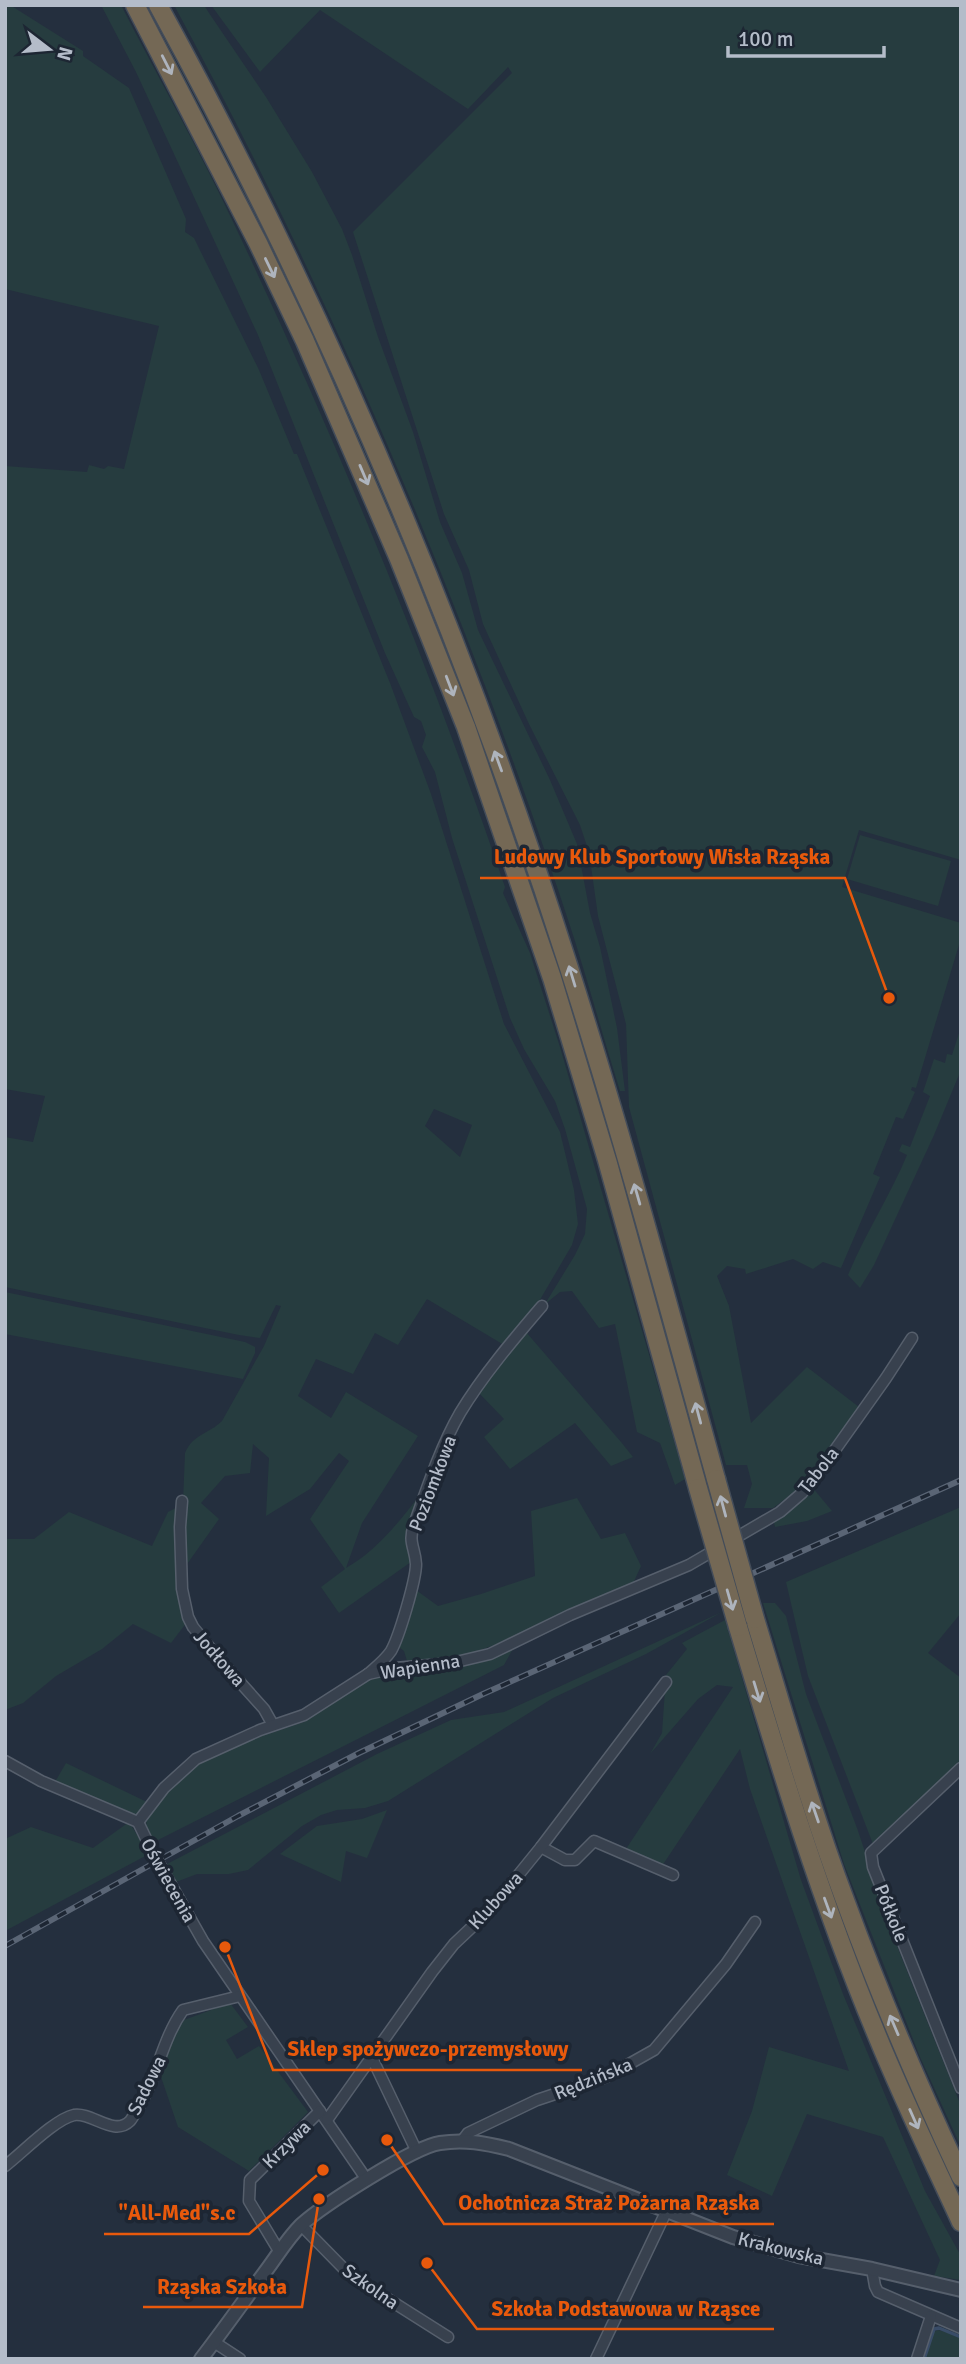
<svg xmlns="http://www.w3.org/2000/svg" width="966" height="2364" viewBox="0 0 966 2364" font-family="Signika,sans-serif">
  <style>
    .green { fill: #263c3f; fill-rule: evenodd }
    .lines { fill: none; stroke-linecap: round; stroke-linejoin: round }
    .stream { stroke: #394c67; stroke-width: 3.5 }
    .minor-casing { stroke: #565f6c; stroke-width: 13 }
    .tertiary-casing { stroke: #565f6c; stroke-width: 16 }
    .motorway-casing { stroke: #434c59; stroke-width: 21 }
    .minor { stroke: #38414e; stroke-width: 10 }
    .tertiary { stroke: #38414e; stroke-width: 12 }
    .motorway { stroke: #746855; stroke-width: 18 }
    .rail-casing { stroke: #5a6575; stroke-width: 6 }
    .rail { stroke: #1d2633; stroke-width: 3.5; stroke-dasharray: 10; stroke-linecap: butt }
    .minor-bridge-casing { stroke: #565f6c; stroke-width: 13; stroke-linecap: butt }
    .motorway-bridge-casing { stroke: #434c59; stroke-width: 21; stroke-linecap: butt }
    .minor-bridge { stroke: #38414e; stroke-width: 10 }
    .motorway-bridge { stroke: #746855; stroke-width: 18 }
    .oneway { stroke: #aeb4bd }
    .labels { text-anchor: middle; stroke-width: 7; stroke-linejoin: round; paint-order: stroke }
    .street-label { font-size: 19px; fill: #b4bcc9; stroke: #1d2633 }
    .leader { fill: none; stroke: #e8590c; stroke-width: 2.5 }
    .callout-dot { fill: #e8590c; stroke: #1d2633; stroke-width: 2.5 }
    .callout-label { font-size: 21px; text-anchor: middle; font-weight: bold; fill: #e8590c; stroke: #1d2633; stroke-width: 7; stroke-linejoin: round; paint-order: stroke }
  </style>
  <rect width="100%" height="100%" fill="#242f3e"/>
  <g class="green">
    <path d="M5,5H10L83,51V56L129,88L186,219L185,232L194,238L259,370L294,454H297L390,683L431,794L504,1024L560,1132L574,1190L578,1224L572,1245L534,1310L504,1345L427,1299L398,1345L375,1333L353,1374L316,1359L298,1396L331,1418L346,1392L418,1436L362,1523L346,1568C375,1552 400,1521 420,1495L407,1534L411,1562L339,1613L321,1587L345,1569L310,1519L349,1461L339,1453L310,1489L266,1516L269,1458L253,1444L250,1473L225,1476L201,1503L219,1519L185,1567L182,1527L185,1453C193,1434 209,1434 222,1421L264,1346L281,1306L276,1305L260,1338L239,1335L5,1287V1137L33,1142L45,1096L5,1089V466L87,472L89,465L104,469L108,466L124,469L159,326L5,289ZM434,1109L472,1125L460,1157L425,1126Z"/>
    <path d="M101,5H121C159,79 200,151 235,226C337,441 428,661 505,887L503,893L530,953L560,1047L685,1479L675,1485L660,1443L637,1432L615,1324L599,1328L572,1291L560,1292L545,1304L575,1255L585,1234L587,1209L565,1129L555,1101L524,1049L510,1018L452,838L435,772L422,747L426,735L421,721L414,717L385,653L258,335L136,72Z"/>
    <path d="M174,5H204L209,13L266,97L312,172L342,229L352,255L378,337L413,432L440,522L462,573L478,630L550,780L577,844L590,913L600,947L617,1028L625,1091H620C604,1040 590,989 574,938C469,616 335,303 174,5Z"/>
    <path d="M211,5H961V860L859,830L842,887L961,923V938L916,1088L912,1087L911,1090L915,1092L903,1119L896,1117L873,1174L880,1177L841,1268L823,1262L813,1269L793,1259L746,1274L745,1269L727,1266L717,1276L729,1306L751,1423L807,1367L859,1407L799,1489L773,1508H744L752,1484L747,1465H726L629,1107L626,1024L598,916L589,852L580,825L529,724L483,624L469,570L444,514L353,232L512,73L508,67L468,109L320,10L260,72Z"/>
    <path d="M860,835L951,861L938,906L847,879Z"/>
    <path d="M961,1027V1070L934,1135L874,1265L860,1288L848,1275C865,1234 890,1196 907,1155L899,1151L902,1144L910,1147L930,1096L923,1092L934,1059L945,1063L947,1054L952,1055Z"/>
    <path d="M5,1292L245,1342L255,1347V1353L243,1379L5,1334Z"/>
    <path d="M526,1332L621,1442L633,1457L611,1466L575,1423L510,1469L484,1437L504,1419L478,1392Z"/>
    <path d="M812,1487L832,1511L807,1521L775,1527L774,1522Z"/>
    <path d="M577,1498L601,1539L625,1533L641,1566L631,1588L523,1635L455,1659L408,1664L404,1651L396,1645L416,1590L438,1606L481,1594L535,1576L531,1511Z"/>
    <path d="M961,1507V1613L928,1653L961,1678V1763L932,1792L873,1844L808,1676L786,1582Z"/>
    <path d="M176,1508L180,1588L187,1622L171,1643L133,1624L102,1649L56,1676L23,1703L5,1710V1539H34L69,1512L152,1546L168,1512Z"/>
    <path d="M763,1603H775L786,1616L806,1694L857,1828L893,1936L961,2106V2147L920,2057L844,1864Z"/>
    <path d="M722,1612L646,1654L553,1698L388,1801L365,1808L337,1810L321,1815L302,1826L248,1870L229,1874H197L176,1882L167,1864L377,1754L451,1720L504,1712Z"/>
    <path d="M725,1620L801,1880L843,1994L925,2191L961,2256V2280L934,2276L940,2260L883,2137L807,2114L772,2196L727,2175L752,2111L769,2047L849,2071L750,1789L740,1749L662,1866L626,1849L733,1687L717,1685L698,1699L650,1754L662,1733L666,1675L687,1649L682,1643Z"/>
    <path d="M514,1647L504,1665L156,1841L148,1833L146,1821L152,1808L165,1792L202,1761L244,1742L304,1722L363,1682L382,1676L453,1667Z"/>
    <path d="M66,1763L147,1802L139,1815L132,1816L55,1782Z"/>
    <path d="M387,1810L367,1858L346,1851L341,1882L280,1854L317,1826L362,1819Z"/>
    <path d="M129,1822L149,1854L5,1931V1839L31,1827L93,1848Z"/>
    <path d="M230,2003L248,2027L226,2040L237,2059L259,2046L308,2112L249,2171L178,2127L159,2071L176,2029L184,2020Z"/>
    <path d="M938,2330L961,2336V2359H925L934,2332Z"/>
  </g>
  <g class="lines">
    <path class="stream" d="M924,2359L934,2329L939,2328L961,2337"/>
    <g class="minor-casing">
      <g id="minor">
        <path d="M182,1501L180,1527L182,1589L188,1617L193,1627L220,1660L264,1709L273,1725"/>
        <path d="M368,1674C376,1667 385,1660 391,1651C399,1637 416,1580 416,1564C415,1546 407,1543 415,1522C428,1485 441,1446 460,1413C483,1375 513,1340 542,1306"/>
        <path d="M5,1761L41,1781L138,1822"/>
        <path d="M961,1768L871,1853L873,1867L961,2088"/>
        <path d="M138,1822L164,1788L196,1759L260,1730L304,1715L368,1674L395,1668L452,1663L490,1654L570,1615L689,1565L780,1512L802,1493L820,1471L886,1378L912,1338"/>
        <path d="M138,1822L151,1849"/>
        <path d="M541,1847L565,1860H575L594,1841L673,1875"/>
        <path d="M160,1865L203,1941L367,2180"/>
        <path d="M372,2058L417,2152"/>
        <path d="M327,2120L432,1972L454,1944L490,1910L541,1847L666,1682"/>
        <path d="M462,2141L468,2133L537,2100L606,2077L654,2050L726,1964L755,1922"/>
        <path d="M5,2166C22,2153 55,2119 74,2115C92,2112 114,2137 130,2121C134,2116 138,2108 141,2103C158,2073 163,2038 183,2010L240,1996"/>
        <path d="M301,2225L350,2275L448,2337"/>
        <path d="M279,2251L249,2201L250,2180L320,2111"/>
        <path d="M872,2269L875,2286L878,2292L961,2328"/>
        <path d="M214,2342L240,2359"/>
        <path d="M596,2359L666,2212"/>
        <path d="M917,2359L931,2316"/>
      </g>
    </g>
    <g class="tertiary-casing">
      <path id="tertiary" d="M201,2359C224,2329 246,2298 268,2268C279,2253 288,2238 301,2225C322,2206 413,2147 440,2143C464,2139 485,2143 509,2149L733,2237L799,2256L872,2269L961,2290"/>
    </g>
    <g class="motorway-casing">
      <g id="motorway">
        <path d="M135,5L258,243L305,341L399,559L466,727L552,978L607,1160L698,1488"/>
        <path d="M158,5C326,311 463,635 569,968C623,1137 669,1308 716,1479"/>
        <path d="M755,1619C784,1714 811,1810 846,1903C880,1996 919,2087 961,2177"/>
        <path d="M738,1627C779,1764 821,1901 876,2033C902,2097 932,2159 961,2222"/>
      </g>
    </g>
    <use href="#minor" class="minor"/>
    <use href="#tertiary" class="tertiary"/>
    <use href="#motorway" class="motorway"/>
    <g class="rail-casing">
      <path id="rail" d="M5,1946L238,1816L359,1753L483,1694L961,1480"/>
    </g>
    <use href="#rail" class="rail"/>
    <g class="minor-bridge-casing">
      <path id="minor-bridge" d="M151,1849L160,1865"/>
    </g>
    <g class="motorway-bridge-casing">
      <g id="motorway-bridge">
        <path d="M716,1479L755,1619"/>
        <path d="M698,1488L738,1627"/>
      </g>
    </g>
    <use href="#minor-bridge" class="minor-bridge"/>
    <use href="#motorway-bridge" class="motorway-bridge"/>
  </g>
  <defs><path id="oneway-shaft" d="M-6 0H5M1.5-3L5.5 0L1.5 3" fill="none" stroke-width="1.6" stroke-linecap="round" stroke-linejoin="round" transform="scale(1.75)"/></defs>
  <g class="oneway">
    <use href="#oneway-shaft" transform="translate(167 65) rotate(63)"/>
    <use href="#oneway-shaft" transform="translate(270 268) rotate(64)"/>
    <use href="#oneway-shaft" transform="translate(364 475) rotate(67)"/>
    <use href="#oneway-shaft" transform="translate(450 686) rotate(69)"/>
    <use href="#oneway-shaft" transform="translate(498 761) rotate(-110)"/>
    <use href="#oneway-shaft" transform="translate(572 976) rotate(-107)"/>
    <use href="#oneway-shaft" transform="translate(637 1194) rotate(-106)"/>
    <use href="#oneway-shaft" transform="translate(698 1413) rotate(-105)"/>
    <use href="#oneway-shaft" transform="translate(723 1506) rotate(-105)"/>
    <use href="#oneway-shaft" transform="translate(730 1600) rotate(74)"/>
    <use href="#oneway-shaft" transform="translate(757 1692) rotate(73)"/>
    <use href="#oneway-shaft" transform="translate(815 1812) rotate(-109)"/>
    <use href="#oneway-shaft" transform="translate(828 1908) rotate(70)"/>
    <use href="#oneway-shaft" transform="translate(894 2025) rotate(-113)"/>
    <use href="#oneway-shaft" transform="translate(914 2119) rotate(66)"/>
  </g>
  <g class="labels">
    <g class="street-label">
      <text transform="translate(818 1470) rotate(-52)" y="7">Tabola</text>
      <text transform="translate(432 1483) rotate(-69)" y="7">Poziomkowa</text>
      <text transform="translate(220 1658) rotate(49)" y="7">Jodłowa</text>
      <text transform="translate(420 1666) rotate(-9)" y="7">Wapienna</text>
      <text transform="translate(169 1880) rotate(61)" y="7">Oświecenia</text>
      <text transform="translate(495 1900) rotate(-48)" y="7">Klubowa</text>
      <text transform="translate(892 1913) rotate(68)" y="7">Półkole</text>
      <text transform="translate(593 2078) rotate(-22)" y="7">Rędzińska</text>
      <text transform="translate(146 2085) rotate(-64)" y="7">Sadowa</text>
      <text transform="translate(286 2144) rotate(-45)" y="7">Krzywa</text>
      <text transform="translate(781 2248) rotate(14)" y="7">Krakowska</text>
      <text transform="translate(371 2286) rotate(35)" y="7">Szkolna</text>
    </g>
  </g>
  <path class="leader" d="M889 998L845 878H480M225 1947L273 2070H582M387 2140L444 2224H774M323 2170L249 2234H104M319 2199L302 2307H143M427 2263L477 2329H774"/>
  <g class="callout-dot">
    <circle cx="889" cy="998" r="7"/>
    <circle cx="225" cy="1947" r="7"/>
    <circle cx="387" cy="2140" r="7"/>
    <circle cx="323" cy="2170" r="7"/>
    <circle cx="319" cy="2199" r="7"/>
    <circle cx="427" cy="2263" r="7"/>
  </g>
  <g class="callout-label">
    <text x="662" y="864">Ludowy Klub Sportowy Wisła Rząska</text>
    <text x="428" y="2056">Sklep spożywczo-przemysłowy</text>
    <text x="609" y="2210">Ochotnicza Straż Pożarna Rząska</text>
    <text x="177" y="2220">"All-Med"s.c</text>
    <text x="222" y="2294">Rząska Szkoła</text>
    <text x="626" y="2316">Szkoła Podstawowa w Rząsce</text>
  </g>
  <rect width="966" height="2364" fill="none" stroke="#b4bcc9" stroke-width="14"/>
  <g transform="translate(49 49) rotate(106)" stroke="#1d2633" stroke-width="5" paint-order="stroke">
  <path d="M0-5L12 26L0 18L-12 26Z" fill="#b4bcc9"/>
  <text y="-10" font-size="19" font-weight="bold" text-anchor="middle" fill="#b4bcc9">N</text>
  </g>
  <path d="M728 46v10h156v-10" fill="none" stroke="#b4bcc9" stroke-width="3.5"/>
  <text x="738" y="46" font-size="21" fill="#b4bcc9" stroke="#1d2633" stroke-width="5" paint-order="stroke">100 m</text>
</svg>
